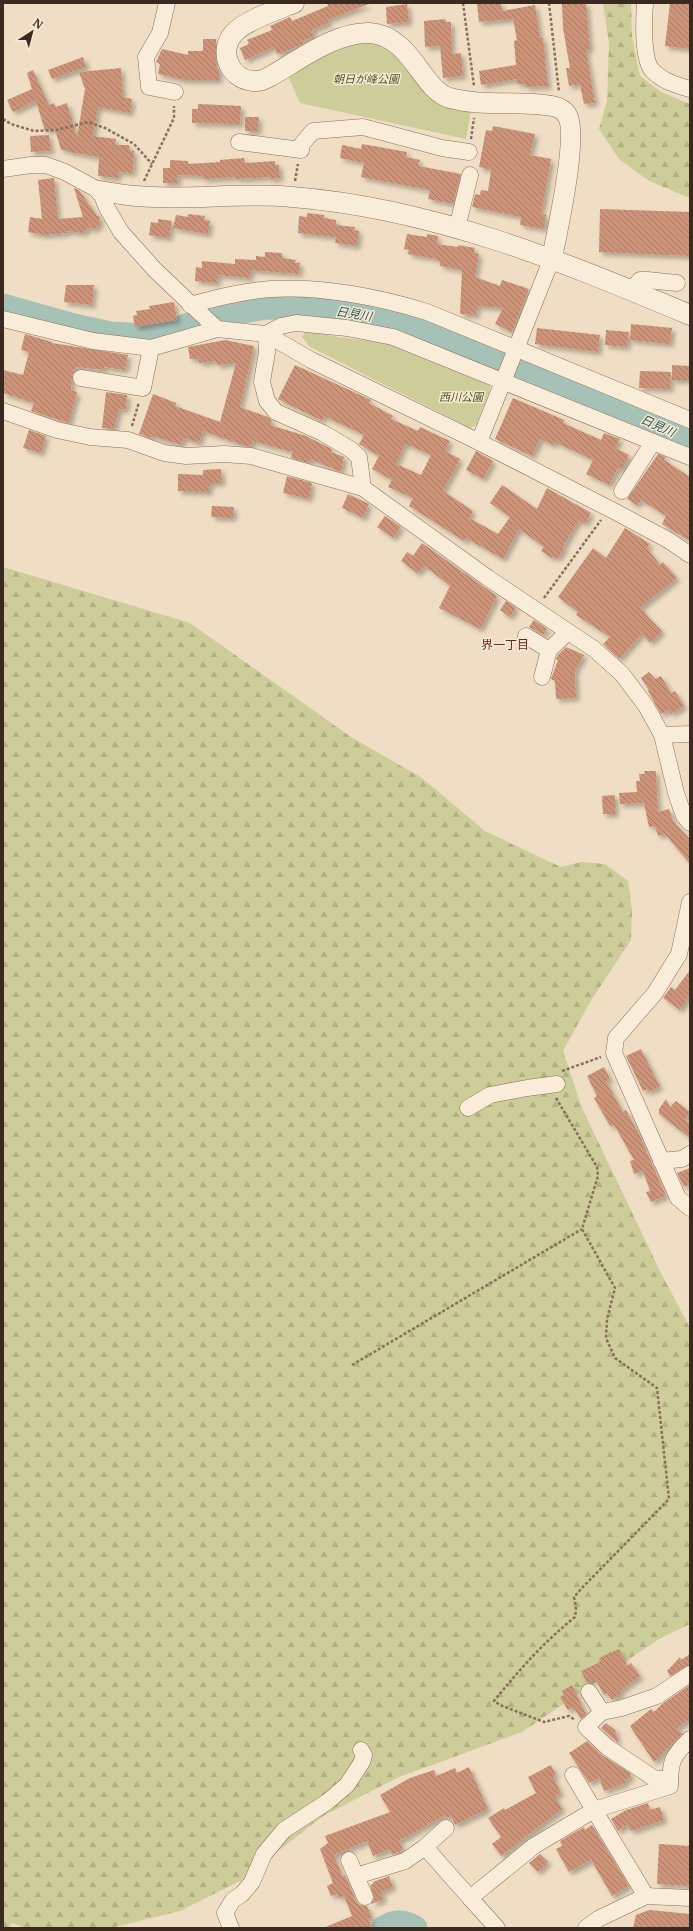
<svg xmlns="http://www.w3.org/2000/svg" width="693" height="1931" viewBox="0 0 693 1931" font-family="Merriweather,'Noto Sans JP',serif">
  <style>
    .green { fill: #cccd98 }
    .forest { fill: url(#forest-firs) }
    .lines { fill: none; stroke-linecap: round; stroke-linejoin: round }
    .river { stroke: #a6c2b7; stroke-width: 25 }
    .building { fill: url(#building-back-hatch); fill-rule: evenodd; filter: url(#shadow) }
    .minor-casing { stroke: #8a6f5a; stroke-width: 17 }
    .tertiary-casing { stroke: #8a6f5a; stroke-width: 21 }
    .path { stroke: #8a6f5a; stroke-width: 2.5; stroke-dasharray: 3 2; stroke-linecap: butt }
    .minor { stroke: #f9ecd8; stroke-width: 16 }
    .tertiary { stroke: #f9ecd8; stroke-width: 20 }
    .labels { text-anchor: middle; stroke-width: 3; stroke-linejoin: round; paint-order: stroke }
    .park-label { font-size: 11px; font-style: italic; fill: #4f5625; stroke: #f6e9d4 }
    .water-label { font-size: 12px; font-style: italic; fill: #2d5952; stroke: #f6e9d4 }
    .neighbourhood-label { font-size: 12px; fill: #67251d; stroke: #f6e9d4 }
  </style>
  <defs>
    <pattern id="forest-firs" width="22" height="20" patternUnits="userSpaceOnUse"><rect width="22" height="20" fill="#cccd98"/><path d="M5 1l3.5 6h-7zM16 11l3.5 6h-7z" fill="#b0b083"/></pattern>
    <pattern id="building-back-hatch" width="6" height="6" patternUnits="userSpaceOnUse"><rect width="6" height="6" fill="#cd947a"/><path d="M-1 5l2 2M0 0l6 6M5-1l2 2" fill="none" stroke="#a77963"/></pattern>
    <filter id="shadow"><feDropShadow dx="3.5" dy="3.5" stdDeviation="2" flood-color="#0004"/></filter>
  </defs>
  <rect width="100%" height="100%" fill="#efdec4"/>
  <g class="green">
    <path d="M370,40L391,48L471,111L466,139L300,103L288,76L345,43Z"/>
    <path d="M306,331L338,337L394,344L490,383V390L476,425L470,428L310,347L302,337Z"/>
  </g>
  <g class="forest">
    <path d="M603,3H631L632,37L640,76L661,92L690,104V198L649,181L619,159L599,129L607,101L609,44Z"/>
    <path d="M3,567L190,623L351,737L422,778L485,831L561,867L581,862L605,864L628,881L632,910L631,940L592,999L563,1051L582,1108L661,1273L690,1328V1624L659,1639L522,1732L399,1777L323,1816L240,1881L180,1911L111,1928H26L12,1923L9,1928H3Z"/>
  </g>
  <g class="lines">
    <g class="river">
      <path d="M3,306L74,326L111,334L146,336L168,332L227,313L268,307L320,308L378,318L421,329L615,406L690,440"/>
      <path d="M384,1928C395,1921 403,1921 415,1928"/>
    </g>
  </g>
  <g class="building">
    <path d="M327,3L369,4L327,20L329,23L312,30L314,36L303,41L304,43L299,46L277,54L274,47L245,60L240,48L249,44L247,40L272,30L270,26L290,17L292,21L328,6Z"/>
    <path d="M477,3H501L502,11L535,5L540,38H543L548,86L526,87V84H517V79L481,85L479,71L516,65L514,41L517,40L513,19L479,22Z"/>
    <path d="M586,3L590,49L586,50L595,103L584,104L580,84L569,86L566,68H570L563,28L562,4Z"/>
    <path d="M670,3H690V49L665,46Z"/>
    <path d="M407,4L409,22L387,24L386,7Z"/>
    <path d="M445,19L446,22H451L452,54L461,53L463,76L443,78L440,46L425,47L424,21Z"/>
    <path d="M203,39H216V68L219,69V80H185L158,74L160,64L156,62L162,49L188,55V51H203Z"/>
    <path d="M83,57L86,67L52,79L48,70Z"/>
    <path d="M121,68L123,97L132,99L130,113L98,107L93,136L116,139L115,145H129L130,151H134L133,173L118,172V178L98,176L99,157L68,152V150H61L55,129L45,131L36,101L13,112L7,100L32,89L27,73L33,70L49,105L54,103L56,107L67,103L77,137L85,89L79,72Z"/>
    <path d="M198,104L241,106L240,124L192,123V109H198Z"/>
    <path d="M245,117H259L258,131H245Z"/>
    <path d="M493,126L535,134L530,155L551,159L541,214L546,215L544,229L520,225L521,217L472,207L475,194L480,195L481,190L488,191L491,170L479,167L486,130L492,131Z"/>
    <path d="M49,135L51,151L31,152L30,136Z"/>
    <path d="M362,144L407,152L406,157L420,160L418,166L461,174L453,204L428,199L430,190L361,177L364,163L340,158L342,145L361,149Z"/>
    <path d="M244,158L245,163L275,161V165H279L280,178L270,179L269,177L237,179V177L203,179V176L177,175L178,183H163V168H170V160L188,161V164L220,162V160Z"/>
    <path d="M54,178L58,219L83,217L74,188L79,190L97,216L101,217L99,219L101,223L94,230L90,227L83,233L67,231V233L44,235L28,232L30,217L42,219L38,180Z"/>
    <path d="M600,209L690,212V256L599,252Z"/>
    <path d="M307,213L324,215V218L336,220V225L355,227L354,230L359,231L357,246L335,243L336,237L298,233L299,216L307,217Z"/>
    <path d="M188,214L205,216L204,220L210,221L208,234L173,228L176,215L188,217Z"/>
    <path d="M158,219L172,221L169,238L149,235L151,222L158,223Z"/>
    <path d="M407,234L427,237V234L438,236L437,244L458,247V245L475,248L474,253L479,254L475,277L500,286L502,280L529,289L512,332L495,324L503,308L477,306L476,315L460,314L462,270L440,266V261L437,260V259L408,254L409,250L404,249Z"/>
    <path d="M265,252L282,253V258L296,260L295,263H300L299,274L251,270L250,278L218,275L217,283L195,281L196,267L202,268V261L235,264V259L256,260V256L265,257Z"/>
    <path d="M66,285H94L92,305L64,302Z"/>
    <path d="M174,302L177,320L135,327L133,316L137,315L136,311L150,309L149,306Z"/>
    <path d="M631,324L672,328L670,344L630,340Z"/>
    <path d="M537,328L600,335L598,352L535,344Z"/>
    <path d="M606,330L629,332L627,347L605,345Z"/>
    <path d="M25,334L52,342V343L128,355L125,370L104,367V370L76,367L72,376L71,390L77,392L69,423L31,411L34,403L3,393V370L23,375L29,352L21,350Z"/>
    <path d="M225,340L254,346L240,407L268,417L272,421L270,425L306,436L332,449L331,452L344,457L341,472L310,459L309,463L291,458L292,452L253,441L251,446H245L203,431L199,443L184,438L181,445L152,436L151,438L139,434L153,394L176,403L175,406L220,422L236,363L217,365L216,361L199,363V359H190L188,347Z"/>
    <path d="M295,365L371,400L369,403L393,416L391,419L418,431L420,427L450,441L445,451L460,459L443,491L473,511L469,518L498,534L510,517L490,503L502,485L537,509L547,488L591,513L585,524L579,520L563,547L565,548L557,559L554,556L552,558L541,551L544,547L519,529L503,559L466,538L464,541L409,506L413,498L388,487L392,480L372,469L379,456L359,444L364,435L324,416L322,421L278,399ZM405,444L431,455L421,475L396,464Z"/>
    <path d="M672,365L690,366V380H672Z"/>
    <path d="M640,371L671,372L670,389L639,388Z"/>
    <path d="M106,392L127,395L126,410L119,409L114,429L102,428Z"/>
    <path d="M513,398L564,420L563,423L601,440L604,433L620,439L615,448L629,455L622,470L618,468L609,485L586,474L593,460L555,442L553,445L540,439L532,456L495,439Z"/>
    <path d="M29,430L46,436L41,453L23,448Z"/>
    <path d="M476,451L493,461L483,479L466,470Z"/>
    <path d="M658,454L666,457L664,460L690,477V541L662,524L666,516L641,500L637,505L627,499Z"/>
    <path d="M221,469L222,483H210L209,492L178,491V474L203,475V470Z"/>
    <path d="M287,476L312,483L309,499L283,493Z"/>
    <path d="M348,494L369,504L363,518L342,508Z"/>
    <path d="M212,506L234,507L233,518L211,517Z"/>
    <path d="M385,516L401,527L393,538L377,527Z"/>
    <path d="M625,528L650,544L647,548L660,565L663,562L677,578L640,608L646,613L645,614L662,631L650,643L642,634L619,659L603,644L610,637L576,615L578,612L558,597L593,548L606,558Z"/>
    <path d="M422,543L497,596L480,629L439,608L450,586L425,566L417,573L401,561L407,552L413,556Z"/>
    <path d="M506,601L516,608L510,617L500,610Z"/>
    <path d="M534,620L547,629L543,635L529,627Z"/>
    <path d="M566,647L584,655L575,671L576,698L556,699L555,681L551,679L558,660L556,659L558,655Z"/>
    <path d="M649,672L655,679L661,676L671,693L675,691L684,706L671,714L669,710L661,714L648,691L649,690L641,678Z"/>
    <path d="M644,771H656L658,812L669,809L673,821L690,839V864L665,834L658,836L655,826L649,827L644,803L620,804L619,793L637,792L636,781H640L639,774H645Z"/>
    <path d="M615,795V814H603L602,796Z"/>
    <path d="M690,970V995L680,1010L663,998L671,987L675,990Z"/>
    <path d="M641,1049L660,1087L648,1092L647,1089L643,1091L626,1056Z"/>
    <path d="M604,1067L610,1079L606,1081L623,1112L626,1110L636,1129H637L666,1196L651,1202L646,1192L650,1191L643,1171L634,1174L630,1161L634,1160L614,1125L610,1126L594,1098L597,1096L587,1076Z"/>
    <path d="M666,1099L670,1107L676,1101L690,1112L685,1120L690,1124V1138L659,1114V1109Z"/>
    <path d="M690,1168V1184L684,1187L677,1173Z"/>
    <path d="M619,1649L627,1666L631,1663L640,1676L620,1691L622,1693L612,1700L607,1693L604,1695L595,1679L587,1683L581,1671L600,1662L599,1658Z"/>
    <path d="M690,1654V1665L670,1676L667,1671L680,1657L681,1660Z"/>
    <path d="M572,1685L586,1714L581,1719L573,1707L568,1710L560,1697L564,1695L562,1691Z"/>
    <path d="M690,1685V1719L677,1728L682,1734L654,1762L630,1726L651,1709L654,1712L662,1704Z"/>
    <path d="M606,1723L615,1730L619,1744L601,1728Z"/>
    <path d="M587,1741L602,1755L630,1773L631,1778L625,1780L626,1783L604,1791L599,1778L589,1783L569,1753Z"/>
    <path d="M551,1765L556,1775L553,1777L561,1793L555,1796L562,1809L501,1856L492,1844L501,1837L488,1818L504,1808L505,1810L536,1793L528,1777Z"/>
    <path d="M469,1767L488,1809L455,1825L451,1816L446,1818L445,1815L399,1841L403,1850L392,1855L390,1849L373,1856L367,1841L334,1855L342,1876L345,1875L356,1901L360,1905L367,1906L372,1918L368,1919L372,1928H323L352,1916L344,1896L339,1898L337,1894L331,1896L327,1886L333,1883L320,1849L328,1843L325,1836L390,1812L380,1795L410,1778L434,1770L436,1776L455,1768L457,1773Z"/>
    <path d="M648,1803L650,1810L660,1807L664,1820L631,1831L627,1825L618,1831L611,1819L626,1810Z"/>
    <path d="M592,1825L629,1886L612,1896L591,1860L569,1872L556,1849L562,1846L560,1841L584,1827L585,1830Z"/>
    <path d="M659,1844L690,1846V1886L657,1884Z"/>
    <path d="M540,1854L548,1862L538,1872L529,1863Z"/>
    <path d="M389,1876L393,1887L381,1892L384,1899L371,1904L374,1898L370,1885L373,1884V1882Z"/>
    <path d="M649,1910L690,1914V1928H633L636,1915Z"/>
  </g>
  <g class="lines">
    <g class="minor-casing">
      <g id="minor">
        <path d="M167,3L160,33L146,57L149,87L175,92"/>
        <path d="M645,3C644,18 642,59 652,70C662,81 676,85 690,89"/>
        <path d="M239,142L301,150L302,144L313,131L363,127L442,148L469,152"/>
        <path d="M3,169L31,165H46L65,172L100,191L107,208L121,232L155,270L217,329"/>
        <path d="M457,228L470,175"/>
        <path d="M632,290L640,280H647L677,283"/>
        <path d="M190,305C216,298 243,291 271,289C321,286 379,297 427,312L690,420"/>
        <path d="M3,319L93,341L151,348L217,329L266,334L311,360L479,442L610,509L668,540L690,555"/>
        <path d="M266,334L281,326L296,323L347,328L393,337L690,457"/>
        <path d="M266,334L267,352L262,382L267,401L276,412L323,433L350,449L359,457L363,488"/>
        <path d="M81,378L143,388L151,348"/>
        <path d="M3,411L57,430L90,437L128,440L164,453L186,456L224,454L251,456L363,488L488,578L594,649L622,674L646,706L662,735L676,793L684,816L690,823"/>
        <path d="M479,442L552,258"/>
        <path d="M622,491L653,442"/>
        <path d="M526,636L549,650"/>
        <path d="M542,677L549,650L568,632"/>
        <path d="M662,735L690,734"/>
        <path d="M690,902L679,954L655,993L616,1038L614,1053L678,1198L690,1208"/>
        <path d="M468,1108L490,1095L527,1088L557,1084"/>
        <path d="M661,1161L682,1159L690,1154"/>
        <path d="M589,1692L602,1712"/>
        <path d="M573,1775L594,1810L670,1786C670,1762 672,1756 690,1739"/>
        <path d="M670,1779H655L607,1747L586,1727L602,1712L622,1708L657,1696L690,1674"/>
        <path d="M425,1847L470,1898"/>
        <path d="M349,1860L365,1897"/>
        <path d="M356,1876L405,1861L425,1847L446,1828"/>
        <path d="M231,1928L225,1913L233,1900L242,1894L252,1882L264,1854L284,1830L327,1802L347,1785L362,1762L364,1755L361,1750"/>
        <path d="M497,1928L470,1898L534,1846L594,1810L646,1896"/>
        <path d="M586,1928L598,1919L646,1896L690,1898"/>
      </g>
    </g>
    <g class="tertiary-casing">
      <g id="tertiary">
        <path d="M294,3C279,9 244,21 234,33C218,51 229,79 253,81C260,82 265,79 271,76C299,60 337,31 370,33C412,36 422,91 450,98C484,107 518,100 552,106C558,107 564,110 567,115C579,133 557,233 552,258"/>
        <path d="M100,191C112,193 124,195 136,196C188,201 241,192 292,197C432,208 562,261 690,315"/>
      </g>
    </g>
    <g class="path">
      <path d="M463,3L474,86"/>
      <path d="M549,3L559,92"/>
      <path d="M3,119L11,124L34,131L56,130L88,122L105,128L134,144L152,164"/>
      <path d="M471,139L474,118"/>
      <path d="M144,181L174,118V106"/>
      <path d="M295,181L298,164"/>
      <path d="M132,426L139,402"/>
      <path d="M544,598L601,520"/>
      <path d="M562,1071L601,1057"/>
      <path d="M556,1098L597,1167L598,1176L582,1229L615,1288L607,1319L606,1338L615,1358L657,1388L669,1499L582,1588L574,1597L576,1609L575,1617C544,1642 519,1670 494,1701L500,1705L544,1722L569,1716L575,1720"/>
      <path d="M352,1365L582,1229"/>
    </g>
    <use href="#minor" class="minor"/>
    <use href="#tertiary" class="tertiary"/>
  </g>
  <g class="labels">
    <g class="park-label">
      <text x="366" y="83">朝日が峰公園</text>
      <text x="461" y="401">西川公園</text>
    </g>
    <g class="water-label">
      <text transform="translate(354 314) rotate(9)" y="4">日見川</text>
      <text transform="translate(658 426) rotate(24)" y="4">日見川</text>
    </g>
    <g class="neighbourhood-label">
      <text x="505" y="649">界一丁目</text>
    </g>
  </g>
  <rect width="693" height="1931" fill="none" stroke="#3a291e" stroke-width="8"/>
  <g transform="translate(32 32) rotate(36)" stroke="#f6e9d4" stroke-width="3" paint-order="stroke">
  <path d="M0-3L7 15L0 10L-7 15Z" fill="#3a291e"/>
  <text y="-6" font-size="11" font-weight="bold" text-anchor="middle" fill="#3a291e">N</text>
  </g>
</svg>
